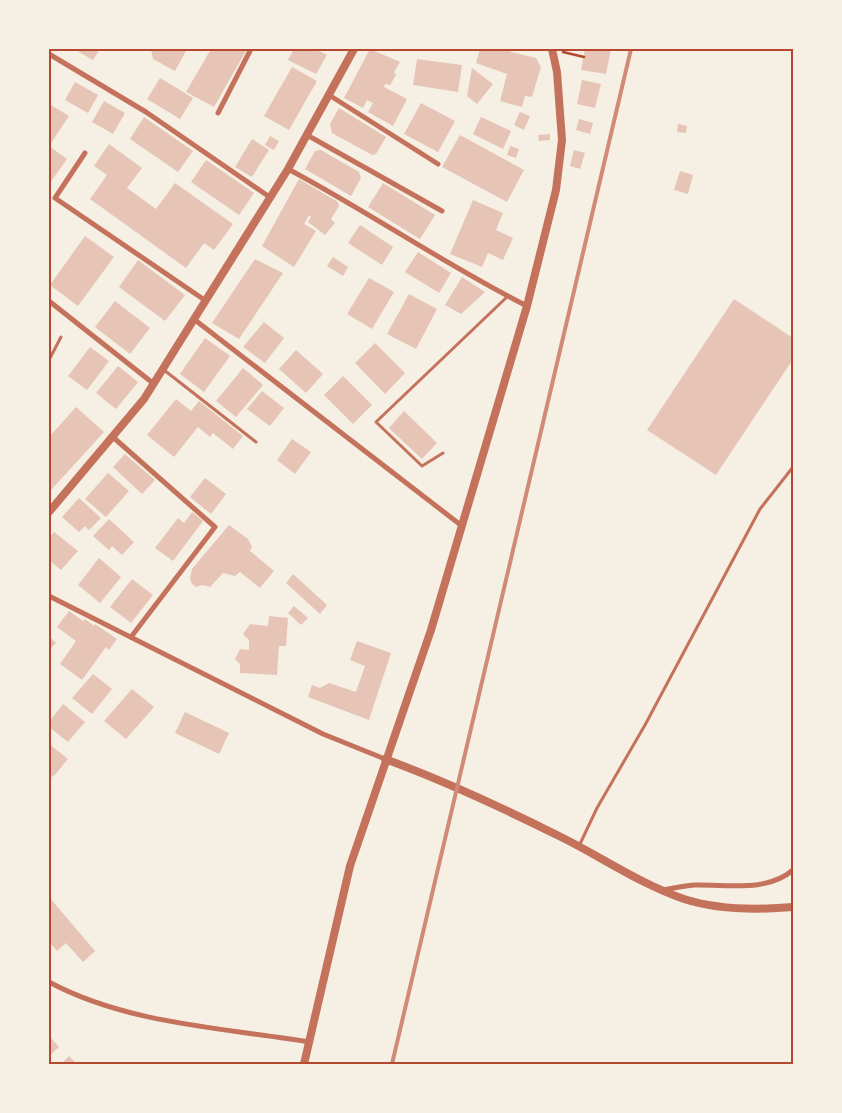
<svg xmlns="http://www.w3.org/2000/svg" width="842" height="1113" viewBox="0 0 842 1113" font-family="'Open Sans',sans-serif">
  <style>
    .building { fill: #e6c5b7 }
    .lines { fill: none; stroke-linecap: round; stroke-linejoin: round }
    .path { stroke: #b5482f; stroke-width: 2.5 }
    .service { stroke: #c5725c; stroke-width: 3 }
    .minor { stroke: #c5725c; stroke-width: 5 }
    .tertiary { stroke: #c5725c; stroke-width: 8 }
    .rail { stroke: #cf8b77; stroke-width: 4 }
    .neatline { fill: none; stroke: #b5482f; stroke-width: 2 }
  </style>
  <rect width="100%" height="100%" fill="#f6efe4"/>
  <g class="building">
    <path d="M74,49H100L93,60Z"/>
    <path d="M151,49H187L175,71L153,59Z"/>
    <path d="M211,49H247L214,107L186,92Z"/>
    <path d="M294,49H315L327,55L316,74L288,60Z"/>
    <path d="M370,49L400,62L394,72L396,75L390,85L385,84L384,87L407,99L393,126L368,112L373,103L367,100L363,108L344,98Z"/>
    <path d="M480,49H510L511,52L536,58L541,67L532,97L525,96L522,107L500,101L507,74L476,63Z"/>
    <path d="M585,49H611L606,74L581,70Z"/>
    <path d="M417,59L462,65L458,92L413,85Z"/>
    <path d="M292,67L317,81L289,130L264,116Z"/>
    <path d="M472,68L493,84L477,104L467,96Z"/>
    <path d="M160,78L193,98L180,119L147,99Z"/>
    <path d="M582,80L601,84L595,108L577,104Z"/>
    <path d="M75,82L98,95L88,113L65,100Z"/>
    <path d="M104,101L125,113L113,134L92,122Z"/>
    <path d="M421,103L455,121L438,152L404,134Z"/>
    <path d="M49,104L69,116L49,146L67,159L49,184Z"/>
    <path d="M339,108L386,137L376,154L372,155L332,133L330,124Z"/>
    <path d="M520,112L530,116L524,130L514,125Z"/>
    <path d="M144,117L193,151L178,172L130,139Z"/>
    <path d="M481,117L511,131L503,149L473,134Z"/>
    <path d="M579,119L593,123L590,134L576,130Z"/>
    <path d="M678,124L687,126L686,133L677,132Z"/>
    <path d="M550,134V140L539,141L538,135Z"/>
    <path d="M460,135L524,170L507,202L442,167Z"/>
    <path d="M270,136L279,141L274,150L265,145Z"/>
    <path d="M252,139L269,150L252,177L235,167Z"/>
    <path d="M109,144L142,168L127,188L156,209L175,183L233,224L214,250L204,243L186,268L90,199L107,175L94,166Z"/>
    <path d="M510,146L519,149L516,158L507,155Z"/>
    <path d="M321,150L359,172L361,178L351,196L305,169L315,151Z"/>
    <path d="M574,150L585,153L580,169L570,166Z"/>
    <path d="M206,160L254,193L239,215L191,182Z"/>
    <path d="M680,171L693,175L688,194L674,190Z"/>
    <path d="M299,179L338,202L339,206L331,219L335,223L325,235L308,222L311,217L309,215L304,224L316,231L294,267L262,246Z"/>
    <path d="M383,183L435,215L420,239L368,207Z"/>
    <path d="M473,200L503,213L496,230L513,238L503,260L488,253L482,267L450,254Z"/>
    <path d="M360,225L393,247L382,265L348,243Z"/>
    <path d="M85,236L114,257L78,306L50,285Z"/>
    <path d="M418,252L451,273L439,293L405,272Z"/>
    <path d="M333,257L348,267L343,276L327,266Z"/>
    <path d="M255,259L283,273L239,339L212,323Z"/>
    <path d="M138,260L185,295L165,321L119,287Z"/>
    <path d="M462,277L485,292L461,314L445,305Z"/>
    <path d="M369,278L394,292L372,329L347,314Z"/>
    <path d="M409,294L437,309L416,349L387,334Z"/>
    <path d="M734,299L793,338V359L716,475L647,430Z"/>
    <path d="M115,301L150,328L130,354L95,327Z"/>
    <path d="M264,322L284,338L265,363L243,347Z"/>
    <path d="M205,338L230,356L204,392L180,374Z"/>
    <path d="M375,343L405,373L385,394L355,363Z"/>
    <path d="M90,347L109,361L87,390L68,376Z"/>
    <path d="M296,350L323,374L306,393L279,369Z"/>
    <path d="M118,366L138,382L116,409L96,393Z"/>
    <path d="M243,368L263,385L236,417L216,401Z"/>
    <path d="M343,376L372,405L353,424L324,395Z"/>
    <path d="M262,391L284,408L270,426L247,409Z"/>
    <path d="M176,399L191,411L199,401L243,436L233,449L213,433L210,437L198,427L174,457L147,435Z"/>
    <path d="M76,407L104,432L51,490L49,488V437Z"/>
    <path d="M404,411L437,443L422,459L389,428Z"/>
    <path d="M292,439L311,452L295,474L277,460Z"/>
    <path d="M125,454L155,480L142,494L113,467Z"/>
    <path d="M108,473L129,491L106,517L85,499Z"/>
    <path d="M205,478L226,494L211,514L190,497Z"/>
    <path d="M79,498L101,518L89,530L85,526L79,532L62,517Z"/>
    <path d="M192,512L203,521L173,561L155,548L178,518L184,523Z"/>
    <path d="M109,519L134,542L122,555L112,546L109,550L93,536Z"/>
    <path d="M229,525L248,539L252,547L250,551L274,571L260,588L240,572L235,576L223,573L210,587L202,585L196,587L192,584L190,578L192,569Z"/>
    <path d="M54,532L78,551L61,570L49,560V538Z"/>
    <path d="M99,558L121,577L100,603L78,585Z"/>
    <path d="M293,574L327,605L320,614L286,583Z"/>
    <path d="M132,579L153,595L131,623L110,607Z"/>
    <path d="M294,606L308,618L301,625L288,613Z"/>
    <path d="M69,611L83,621L85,619L94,626L95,624L117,639L109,650L106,647L82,680L60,664L76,641L57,627Z"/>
    <path d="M269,616L288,618L286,646H279L277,675L240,673V664L235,659L240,649L249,650V640L243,634L250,624L268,626Z"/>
    <path d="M49,636L56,643L49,650Z"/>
    <path d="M357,641L391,653L369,720L308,697L312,685L320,688L329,683L356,692L365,666L350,660Z"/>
    <path d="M93,674L112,689L92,714L72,698Z"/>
    <path d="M132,689L154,707L126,739L104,721Z"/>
    <path d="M63,704L85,722L68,742L49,727V722Z"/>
    <path d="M185,712L229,733L219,754L175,733Z"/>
    <path d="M49,744L68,759L53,777L49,774Z"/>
    <path d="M49,897L95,951L83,962L66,943L57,951L49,942Z"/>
    <path d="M49,1036L59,1047L49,1056Z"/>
    <path d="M69,1056L77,1064H61Z"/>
  </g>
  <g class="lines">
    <path class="path" d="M563,52L584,57"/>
    <g class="service">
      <path d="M49,360L61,337"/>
      <path d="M164,370L256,442"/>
      <path d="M443,453L422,466L376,422L508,296"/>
      <path d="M579,846L597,808L645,725L760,509L793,467"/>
    </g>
    <g class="minor">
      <path d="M49,54L146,112L271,198"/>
      <path d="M329,95L438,164"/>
      <path d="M218,113L251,49"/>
      <path d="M307,135L442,211"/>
      <path d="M85,153L55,198L206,301"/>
      <path d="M288,169C369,212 444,264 527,306"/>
      <path d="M49,301L154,384"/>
      <path d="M195,320L462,526"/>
      <path d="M114,438L215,527L131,637"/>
      <path d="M49,596L323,734L385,759"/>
      <path d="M663,890C673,888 683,886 694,885C726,884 766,893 793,870"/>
      <path d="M49,982C127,1024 224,1028 310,1042"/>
    </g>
    <g class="tertiary">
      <path d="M49,512L144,399L288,169L354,49"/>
      <path d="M385,759C445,781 501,807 559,836C600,856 640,884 684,899C718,910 758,910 793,907"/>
      <path d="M304,1064L350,866L431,630L527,306L556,190L562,140L557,72L552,49"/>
    </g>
    <path class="rail" d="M392,1064L631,49"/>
  </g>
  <rect width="842" height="1113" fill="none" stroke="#f6efe4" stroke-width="100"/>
  <rect x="50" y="50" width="742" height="1013" class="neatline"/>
</svg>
